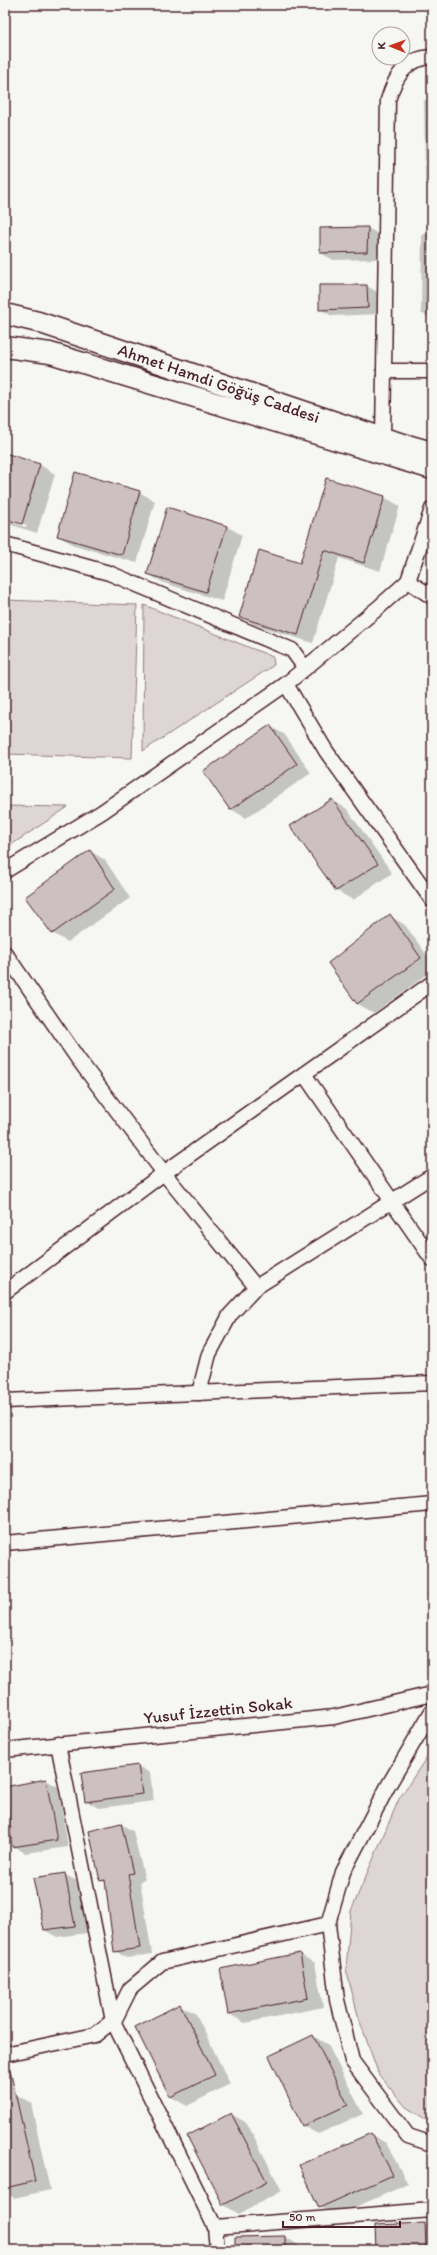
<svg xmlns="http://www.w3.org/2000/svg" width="437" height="2255" viewBox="0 0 437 2255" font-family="Itim,sans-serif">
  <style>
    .green { fill: #ddd6d5; stroke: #947a80 }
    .shadow { fill: #0003 }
    .building { fill: #ccc1c0; stroke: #4a1f2b }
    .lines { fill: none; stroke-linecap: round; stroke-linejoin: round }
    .street-casing { stroke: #4a1f2b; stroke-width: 17 }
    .secondary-casing { stroke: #4a1f2b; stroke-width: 23 }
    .street { stroke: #f6f6f2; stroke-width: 14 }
    .secondary { stroke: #f6f6f2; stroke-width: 20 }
    .labels { text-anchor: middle; stroke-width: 3; stroke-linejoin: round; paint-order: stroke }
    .street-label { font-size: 17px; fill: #4a1f2b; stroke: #f6f6f2 }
  </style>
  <rect width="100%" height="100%" fill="#f6f6f2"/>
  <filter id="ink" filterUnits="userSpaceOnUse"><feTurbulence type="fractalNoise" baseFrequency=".025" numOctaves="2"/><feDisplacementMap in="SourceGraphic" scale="8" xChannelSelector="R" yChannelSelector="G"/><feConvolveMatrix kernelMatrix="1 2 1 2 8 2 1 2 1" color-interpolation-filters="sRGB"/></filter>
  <g filter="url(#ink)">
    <g class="green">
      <path d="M5,600L137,605L132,758L5,754Z"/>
      <path d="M144,605L273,657L274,665L143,751Z"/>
      <path d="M5,806L68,807L5,849Z"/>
      <path d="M432,1749V2123L406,2107L379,2075L359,2019L346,1969L351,1911L399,1799Z"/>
    </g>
    <g class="shadow">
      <path d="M424,100H432V184L425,180Z"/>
      <path d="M368,228L380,235L379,259L333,260L321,253Z"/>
      <path d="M422,234H432V319L421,313Z"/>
      <path d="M367,286L379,293L380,314L332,316L320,309Z"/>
      <path d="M5,454L40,465L55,474L37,533L5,523V520L26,527L27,525L5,518Z"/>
      <path d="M139,492L155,501L137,563L74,545L58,536Z"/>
      <path d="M384,497L400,506L380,571L339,558L313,643L255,625L240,616L300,564Z"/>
      <path d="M226,526L242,535L222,601L164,583L148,574Z"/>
      <path d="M5,562L9,564L8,603H5Z"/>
      <path d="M270,726L285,735L311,773L246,818L231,809Z"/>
      <path d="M332,800L347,809L392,873L353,900L337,891L291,826Z"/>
      <path d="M90,851L105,860L130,898L68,942L52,933Z"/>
      <path d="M390,916L405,925L432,962V971L374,1013L358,1004L329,963Z"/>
      <path d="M138,1766L150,1773L154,1801L99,1808L86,1801Z"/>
      <path d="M46,1780L58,1787L68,1847L25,1853L13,1846L5,1788Z"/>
      <path d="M121,1824L133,1831L145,1880L140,1881L152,1954L127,1958L115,1951L107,1883L101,1880Z"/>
      <path d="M64,1874L77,1881L87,1933L57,1937L44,1930Z"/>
      <path d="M299,1954L315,1963L323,2007L245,2023L229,2014Z"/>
      <path d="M180,2005L196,2014L230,2084L187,2106L171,2097L136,2027Z"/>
      <path d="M313,2036L328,2045L363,2114L318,2134L303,2126Z"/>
      <path d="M15,2094L31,2103L50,2190L14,2198L5,2193V2096Z"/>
      <path d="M231,2114L247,2123L282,2191L239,2214L224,2205Z"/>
      <path d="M370,2134L386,2143L408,2184L335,2216L320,2207Z"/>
      <path d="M424,2224L432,2228V2250H377Z"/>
      <path d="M285,2237L300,2246L301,2250H236Z"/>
    </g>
    <g class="building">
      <path d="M368,227L367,252L320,253V228Z"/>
      <path d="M319,285H367L368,308L319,310Z"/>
      <path d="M5,453L40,464L22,524L5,519Z"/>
      <path d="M75,472L140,491L122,555L57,536Z"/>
      <path d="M326,478L385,496L364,563L324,550L298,635L239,617L259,550L300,563Z"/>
      <path d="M167,507L227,526L206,592L147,574Z"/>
      <path d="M270,725L297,764L230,810L203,771Z"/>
      <path d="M332,799L378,864L336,891L290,826Z"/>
      <path d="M90,850L115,889L52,934L25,897Z"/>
      <path d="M390,914L421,958L357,1004L328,963Z"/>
      <path d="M138,1765L142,1794L85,1802L81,1773Z"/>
      <path d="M46,1779L57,1840L12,1847L5,1787Z"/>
      <path d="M121,1823L133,1873L128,1874L140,1948L114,1952L105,1880L100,1881L89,1831Z"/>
      <path d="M65,1873L75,1926L44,1930L33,1878Z"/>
      <path d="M300,1953L308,1998L228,2014L220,1969Z"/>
      <path d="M180,2004L215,2075L170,2097L135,2027Z"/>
      <path d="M313,2035L348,2105L302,2126L269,2056Z"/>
      <path d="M10,2070L35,2181L5,2188V2071Z"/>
      <path d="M231,2113L267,2182L223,2205L187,2136Z"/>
      <path d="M371,2133L393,2175L319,2208L299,2165Z"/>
      <path d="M425,2223L426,2250H376L375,2225Z"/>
      <path d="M285,2236V2250H235V2237Z"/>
    </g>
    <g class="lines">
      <g class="street-casing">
        <g id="street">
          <path d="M385,371H432"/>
          <path d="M383,438L388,100C395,77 406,58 432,57"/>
          <path d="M5,544L109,573L292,650L305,668"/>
          <path d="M408,581L432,597"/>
          <path d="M286,684L326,751L432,900"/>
          <path d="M5,871L102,812L286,684L378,608L408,581L432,509"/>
          <path d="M5,953L78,1059L164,1173L256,1287"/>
          <path d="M304,1074L432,1259"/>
          <path d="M5,1292L164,1173L432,983"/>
          <path d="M199,1393L209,1354L230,1315L256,1287L432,1176"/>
          <path d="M5,1401L432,1383"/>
          <path d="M5,1543L432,1504"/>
          <path d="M432,1711L388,1786L343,1872L328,1924L337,2000L352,2061L408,2136L432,2144"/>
          <path d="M58,1744L113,2021L215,2227L217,2250"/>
          <path d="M5,1750L334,1717L432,1694"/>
          <path d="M5,2054L95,2035L115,2019L130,1989L162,1962L328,1924"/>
          <path d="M215,2227L432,2210"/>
        </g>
      </g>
      <g class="secondary-casing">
        <g id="secondary">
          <path d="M5,314L38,322L383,438L432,452"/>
          <path d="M5,347L50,353L432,469"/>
        </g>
      </g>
      <use href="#street" class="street"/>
      <use href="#secondary" class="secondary"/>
    </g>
  </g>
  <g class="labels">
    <g class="street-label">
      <text transform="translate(219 383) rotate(19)" y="6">Ahmet Hamdi Göğüş Caddesi</text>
      <text transform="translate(218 1710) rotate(-6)" y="6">Yusuf İzzettin Sokak</text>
    </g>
  </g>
  <rect width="437" height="2255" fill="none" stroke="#f6f6f2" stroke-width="20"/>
  <rect x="10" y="10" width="417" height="2235" fill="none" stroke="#4a1f2b" stroke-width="1.5" filter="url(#ink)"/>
  <g transform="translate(391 46) rotate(271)"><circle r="19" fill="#f6f6f2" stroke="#b1a0a2"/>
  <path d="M0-3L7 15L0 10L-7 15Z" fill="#c8321e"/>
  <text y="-6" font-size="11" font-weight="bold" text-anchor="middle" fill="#4a1f2b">K</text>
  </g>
  <path d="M283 2221v6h117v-6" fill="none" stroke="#4a1f2b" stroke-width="2"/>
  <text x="289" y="2221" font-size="12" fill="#4a1f2b" stroke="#f6f6f2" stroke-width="3" paint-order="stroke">50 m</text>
</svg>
